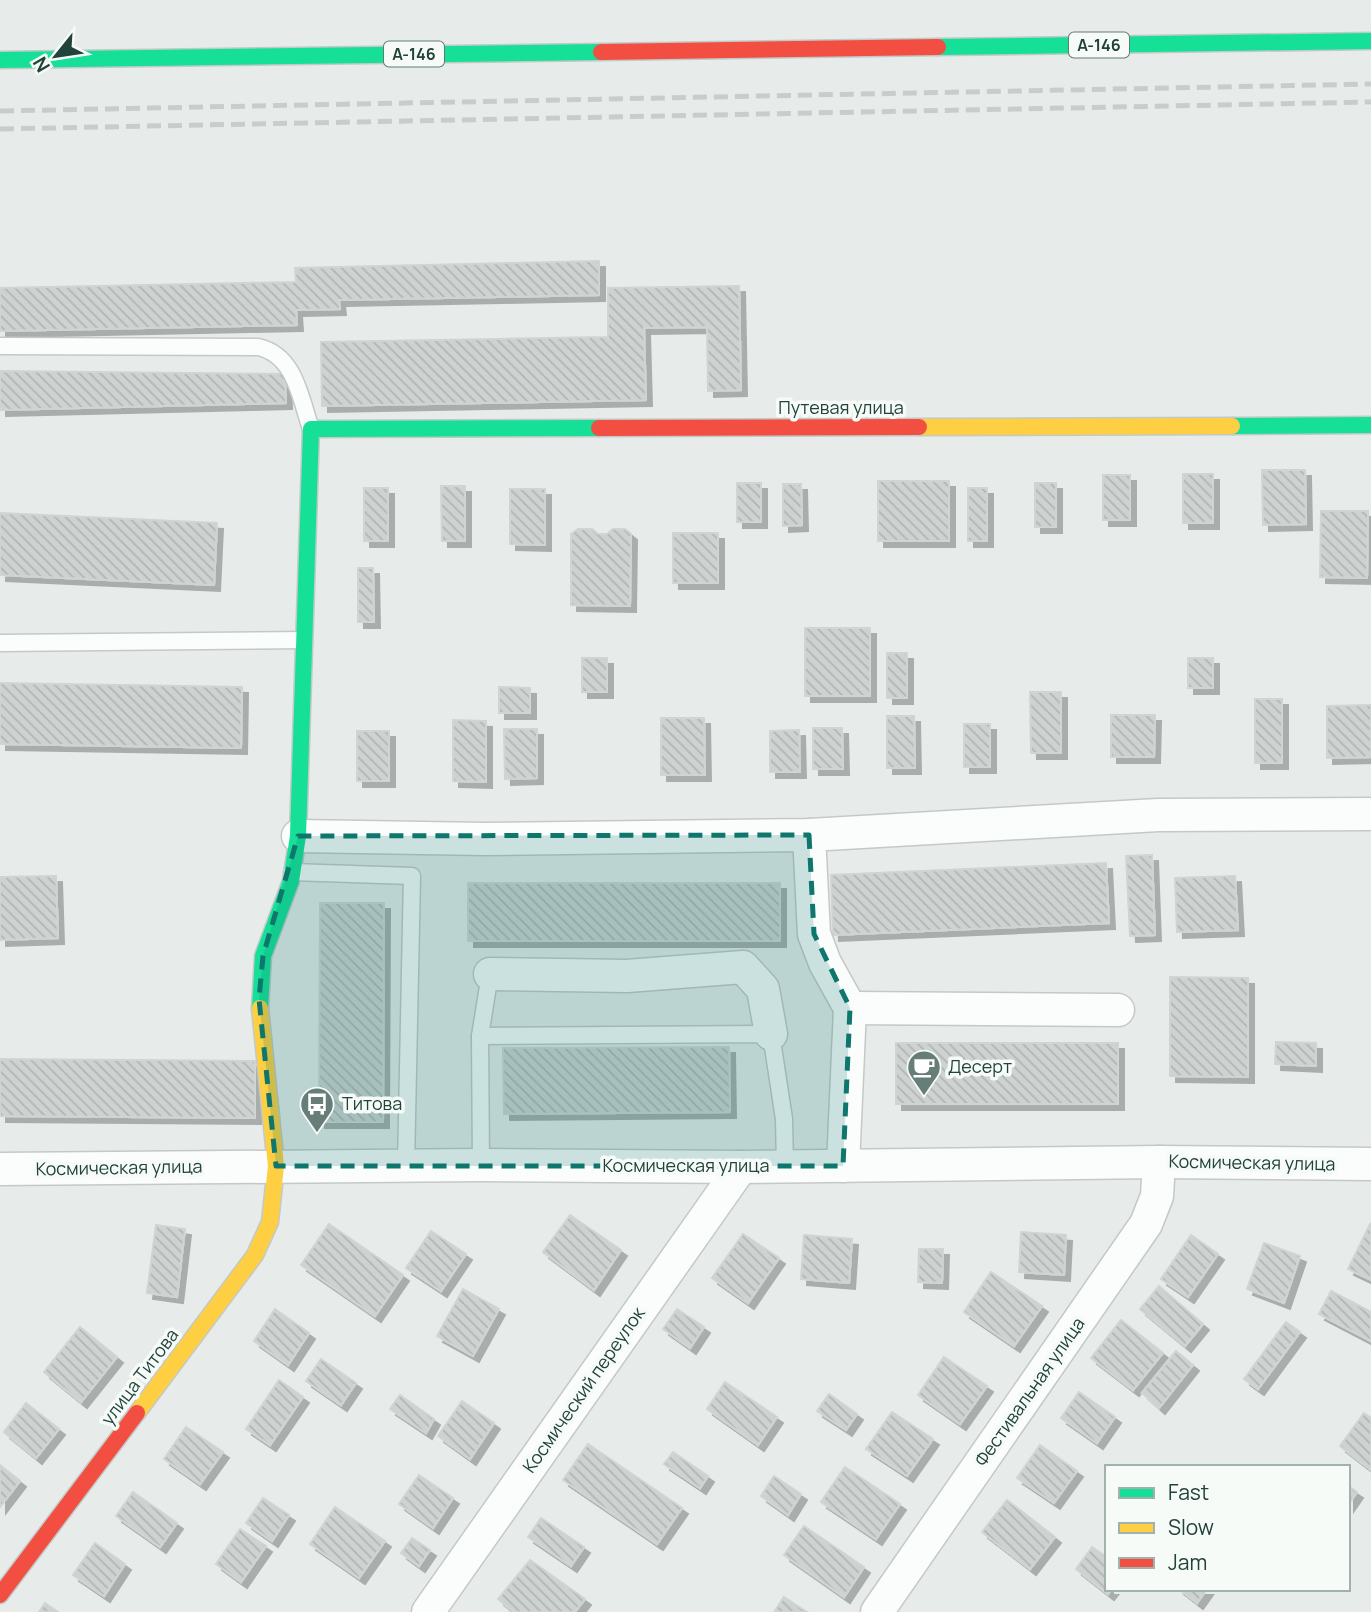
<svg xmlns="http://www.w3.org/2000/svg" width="1371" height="1612" viewBox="0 0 1371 1612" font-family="Manrope,sans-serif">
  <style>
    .building { fill: url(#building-back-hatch); stroke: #cfd5d3; stroke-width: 2; filter: url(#shadow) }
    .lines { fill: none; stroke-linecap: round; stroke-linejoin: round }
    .lane-casing { stroke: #c4c9c7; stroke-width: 19 }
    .street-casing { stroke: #c4c9c7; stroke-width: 35 }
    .fast-casing { stroke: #c2cac8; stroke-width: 19 }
    .slow-casing { stroke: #c2cac8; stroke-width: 19 }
    .jam-casing { stroke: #c2cac8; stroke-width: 19 }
    .lane { stroke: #fbfcfc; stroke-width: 16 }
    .street { stroke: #fbfcfc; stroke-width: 32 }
    .fast { stroke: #16e098; stroke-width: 16 }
    .slow { stroke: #ffcf43; stroke-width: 16 }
    .jam { stroke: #f24e42; stroke-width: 16 }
    .rail { stroke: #c8cdcb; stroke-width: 5; stroke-dasharray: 14 7; stroke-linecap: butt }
    .marked { fill: #0f766e; fill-opacity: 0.2; stroke: #0f766e; stroke-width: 5; stroke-dasharray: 14 9; stroke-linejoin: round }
    .labels { text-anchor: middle; stroke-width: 7; stroke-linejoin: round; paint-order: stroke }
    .shield { fill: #f6fbf8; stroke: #627a74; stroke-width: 2 }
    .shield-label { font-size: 16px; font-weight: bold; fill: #22433b }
    .street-label { font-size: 18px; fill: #22433b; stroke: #f6fbf8 }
    .poi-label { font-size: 18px; fill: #22433b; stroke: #f6fbf8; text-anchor: start }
  </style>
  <defs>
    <pattern id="building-back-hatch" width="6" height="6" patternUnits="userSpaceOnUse" patternTransform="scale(1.75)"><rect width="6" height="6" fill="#ced3d1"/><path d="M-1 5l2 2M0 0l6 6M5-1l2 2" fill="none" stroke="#b1b6b4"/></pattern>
    <filter id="shadow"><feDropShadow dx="6" dy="6" stdDeviation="0" flood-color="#0004"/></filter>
  </defs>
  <rect width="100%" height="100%" fill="#e7ecea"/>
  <g class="building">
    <path d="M599,261V295L339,300L340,309L296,310L297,325L0,331V288L296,282L295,268Z"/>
    <path d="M739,286L741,390L708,391L707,327L644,328L646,400L322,406L321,342L608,337V288Z"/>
    <path d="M0,371L285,374L286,403L0,410Z"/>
    <path d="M1262,470H1305L1306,524L1263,525Z"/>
    <rect x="1183" y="474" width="30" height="49"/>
    <rect x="1103" y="475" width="27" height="45"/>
    <rect x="878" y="481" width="71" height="60"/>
    <rect x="737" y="483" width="24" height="39"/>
    <rect x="1035" y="483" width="21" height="44"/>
    <path d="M783,484H801L802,525L783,526Z"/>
    <path d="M441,486H465V541H442Z"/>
    <rect x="364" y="488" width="24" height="53"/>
    <rect x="968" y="488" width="19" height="53"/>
    <path d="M510,489H545V545L510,544Z"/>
    <path d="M1321,511H1368L1367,578L1320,577Z"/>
    <path d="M0,513L217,523L214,585L0,575Z"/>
    <path d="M578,529H592L598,534H607L613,529H625L631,534L630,606L571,605V534Z"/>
    <rect x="673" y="533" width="45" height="50"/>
    <path d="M358,568H373L374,622H358Z"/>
    <rect x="805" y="628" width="65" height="68"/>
    <rect x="887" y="653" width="20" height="45"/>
    <rect x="582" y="658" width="25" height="34"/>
    <rect x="1188" y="658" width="25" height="30"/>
    <path d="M0,683L242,687L241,748L0,744Z"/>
    <path d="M499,687L530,688V713H499Z"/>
    <path d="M1030,692H1061V753H1031Z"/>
    <rect x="1255" y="699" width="27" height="64"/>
    <path d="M1371,705V757L1327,758V706Z"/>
    <path d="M1111,715H1155L1154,757H1111Z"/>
    <path d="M887,716H914L915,768H887Z"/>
    <path d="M661,718H704L705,775H661Z"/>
    <path d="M453,720L486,721V782L453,781Z"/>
    <rect x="964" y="724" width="26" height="43"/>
    <path d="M813,728H842L843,769H813Z"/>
    <path d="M504,729H537V778L505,779Z"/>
    <path d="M799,730L800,772H770V731Z"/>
    <rect x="357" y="731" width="32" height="50"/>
    <path d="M1152,855L1155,935L1130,936L1126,856Z"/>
    <path d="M1106,863L1109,923L833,935L831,875Z"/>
    <path d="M56,876L58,938L0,940V877Z"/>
    <path d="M1235,876L1238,930L1177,932L1175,878Z"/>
    <rect x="468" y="883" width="312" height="58"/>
    <path d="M320,903H384L383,1122H319Z"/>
    <path d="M1170,977L1248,978V1077L1170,1076Z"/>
    <path d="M1276,1042L1316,1043V1066L1275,1064Z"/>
    <rect x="896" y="1043" width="222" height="61"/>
    <path d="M729,1047L730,1112L504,1114L503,1048Z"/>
    <path d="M0,1059L255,1061V1118L0,1116Z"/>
    <path d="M570,1215L621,1250L594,1290L543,1252Z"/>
    <path d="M329,1224L403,1275L375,1316L301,1265Z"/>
    <path d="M1370,1224H1371V1280L1348,1269Z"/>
    <path d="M156,1225L185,1229L177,1297L147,1293Z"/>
    <path d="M431,1231L466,1254L441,1291L406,1268Z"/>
    <path d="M1021,1232L1066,1235L1064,1275L1019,1272Z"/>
    <path d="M743,1234L779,1258L748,1303L712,1278Z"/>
    <path d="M804,1235L852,1239L849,1283L801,1279Z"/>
    <path d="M1191,1235L1218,1254L1188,1297L1161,1279Z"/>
    <path d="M1264,1243L1300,1256L1284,1303L1247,1289Z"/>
    <path d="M919,1249H943L942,1283L918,1282Z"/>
    <path d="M991,1272L1042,1306L1014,1346L964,1312Z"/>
    <path d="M1159,1286L1203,1324L1185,1346L1140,1309Z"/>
    <path d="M463,1289L499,1309L473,1356L437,1336Z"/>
    <path d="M1331,1291L1371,1312V1341L1319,1314Z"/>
    <path d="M275,1309L309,1333L288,1365L254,1341Z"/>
    <path d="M677,1309L704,1327L690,1348L663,1329Z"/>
    <path d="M1121,1320L1163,1353L1133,1390L1091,1358Z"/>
    <path d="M1286,1322L1300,1332L1258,1389L1244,1379Z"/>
    <path d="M80,1327L117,1357L81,1402L44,1372Z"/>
    <path d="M1176,1351L1193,1365L1159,1408L1142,1393Z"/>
    <path d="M944,1357L987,1386L960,1424L918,1395Z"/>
    <path d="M321,1359L356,1383L341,1405L306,1381Z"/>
    <path d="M279,1380L303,1397L270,1445L246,1429Z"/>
    <path d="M725,1382L777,1417L758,1445L707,1409Z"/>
    <path d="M1079,1392L1115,1417L1097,1443L1061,1418Z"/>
    <path d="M829,1394L857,1414L846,1430L817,1411Z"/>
    <path d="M400,1395L434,1419L426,1433L390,1409Z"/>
    <path d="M462,1401L494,1423L470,1459L438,1436Z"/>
    <path d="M26,1403L59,1429L36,1458L4,1432Z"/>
    <path d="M892,1412L933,1439L907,1476L866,1449Z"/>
    <path d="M1364,1413L1371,1418V1470L1340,1446Z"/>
    <path d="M186,1427L223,1452L200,1484L164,1459Z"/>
    <path d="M588,1444L682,1508L657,1544L563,1480Z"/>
    <path d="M1040,1445L1077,1471L1054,1503L1017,1478Z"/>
    <path d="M673,1452L708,1476L700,1488L664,1464Z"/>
    <path d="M0,1465L20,1481L0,1507Z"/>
    <path d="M845,1467L900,1504L876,1539L821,1502Z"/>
    <path d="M419,1475L453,1498L433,1528L399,1504Z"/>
    <path d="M774,1476L801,1494L788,1515L761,1496Z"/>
    <path d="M1348,1486L1357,1492L1348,1505Z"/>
    <path d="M133,1492L177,1523L160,1547L116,1516Z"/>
    <path d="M263,1498L289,1515L272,1541L246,1523Z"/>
    <path d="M1007,1500L1055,1537L1030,1569L982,1532Z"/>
    <path d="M335,1507L385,1541L359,1578L310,1544Z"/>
    <path d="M541,1518L584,1547L571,1566L528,1537Z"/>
    <path d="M804,1526L864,1567L844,1597L784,1555Z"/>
    <path d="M240,1529L266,1546L241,1582L216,1564Z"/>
    <path d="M412,1538L430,1550L419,1566L401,1553Z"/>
    <path d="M95,1543L125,1564L104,1596L73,1575Z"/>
    <path d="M1092,1547L1107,1557V1589H1112L1108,1594L1076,1569Z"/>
    <path d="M530,1560L585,1599L575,1612H514L498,1599Z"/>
    <path d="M1179,1589H1207L1197,1603Z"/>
    <path d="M784,1597L807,1612H774Z"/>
    <path d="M45,1603L58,1612H39Z"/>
  </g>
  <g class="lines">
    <g class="lane-casing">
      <g id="lane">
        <path d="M0,346L258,347C295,355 300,397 311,429"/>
        <path d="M0,643L304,640"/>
        <path d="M292,872L412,876L406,1166"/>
        <path d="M480,1036L771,1034L784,1119L785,1167"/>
        <path d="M481,1165L480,1036L490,974"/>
      </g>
    </g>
    <g class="street-casing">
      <g id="street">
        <path d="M809,835L814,934L825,963L850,1008L843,1166"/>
        <path d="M298,836L485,839L809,835L1158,815L1371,814"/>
        <path d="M490,974L627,976L743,967L763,989L771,1034"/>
        <path d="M850,1008L1118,1010"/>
        <path d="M0,1169L481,1165L741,1167L1159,1162L1371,1164"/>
        <path d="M428,1612L741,1167"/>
        <path d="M877,1612L1146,1224L1157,1196L1159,1162"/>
      </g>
    </g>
    <g class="fast-casing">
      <g id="fast">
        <path d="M938,47L1371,41"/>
        <path d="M0,60L601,52"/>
        <path d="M1232,426L1371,425"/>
        <path d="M260,1008L263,956L291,881L298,836L311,429L599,428"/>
      </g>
    </g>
    <g class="slow-casing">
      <g id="slow">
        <path d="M919,427L1232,426"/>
        <path d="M137,1413L255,1255L270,1222L276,1166L260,1008"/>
      </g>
    </g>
    <g class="jam-casing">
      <g id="jam">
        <path d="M601,52L938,47"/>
        <path d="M599,428L919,427"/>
        <path d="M0,1595L137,1413"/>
      </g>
    </g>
    <use href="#lane" class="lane"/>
    <use href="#street" class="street"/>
    <use href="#fast" class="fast"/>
    <use href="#slow" class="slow"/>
    <use href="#jam" class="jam"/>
    <g class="rail">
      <path d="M0,111L1371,84"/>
      <path d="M0,129L1371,102"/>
    </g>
  </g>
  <path class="marked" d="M809,835L814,934L850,1008L843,1166H276L259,999L263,956L298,836Z"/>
  <defs>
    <g id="cafe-pin" transform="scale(1.75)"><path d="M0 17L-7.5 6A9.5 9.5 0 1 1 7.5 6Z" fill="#677e78" stroke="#f6fbf8"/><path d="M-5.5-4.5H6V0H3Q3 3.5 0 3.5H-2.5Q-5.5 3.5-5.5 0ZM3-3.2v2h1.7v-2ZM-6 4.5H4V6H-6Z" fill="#fff"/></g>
    <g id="bus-pin" transform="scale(1.75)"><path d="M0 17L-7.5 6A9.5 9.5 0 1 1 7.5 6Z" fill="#677e78" stroke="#f6fbf8"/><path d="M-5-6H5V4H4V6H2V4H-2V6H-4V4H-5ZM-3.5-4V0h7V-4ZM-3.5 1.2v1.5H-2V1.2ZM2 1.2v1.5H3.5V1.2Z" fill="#fff"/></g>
  </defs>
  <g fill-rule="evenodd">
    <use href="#cafe-pin" x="924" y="1067"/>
    <use href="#bus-pin" x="317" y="1104"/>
  </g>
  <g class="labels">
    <g class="shield">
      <rect x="1069" y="32.5" width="60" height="25" rx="5"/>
      <rect x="384" y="41.5" width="60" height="25" rx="5"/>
    </g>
    <g class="shield-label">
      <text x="1099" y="51">А-146</text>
      <text x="414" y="60">А-146</text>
    </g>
    <g class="street-label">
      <text x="841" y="414">Путевая улица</text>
      <text transform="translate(1252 1163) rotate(1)" y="6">Космическая улица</text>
      <text x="686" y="1172">Космическая улица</text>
      <text transform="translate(119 1168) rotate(-1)" y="6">Космическая улица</text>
      <text transform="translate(140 1377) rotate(-53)" y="6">улица Титова</text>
      <text transform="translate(584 1390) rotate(-55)" y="6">Космический переулок</text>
      <text transform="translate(1030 1392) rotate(-55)" y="6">Фестивальная улица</text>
    </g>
    <g class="poi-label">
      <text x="948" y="1073">Десерт</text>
      <text x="342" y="1110">Титова</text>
    </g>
  </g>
  <rect x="1105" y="1465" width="245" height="126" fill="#f6fbf8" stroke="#a1b1ac" stroke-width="2"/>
  <rect x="1119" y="1488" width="35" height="10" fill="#16e098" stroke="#a1b1ac" stroke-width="2"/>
  <text x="1168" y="1500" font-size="21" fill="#22433b">Fast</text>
  <rect x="1119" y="1523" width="35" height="10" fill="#ffcf43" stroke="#a1b1ac" stroke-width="2"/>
  <text x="1168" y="1535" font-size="21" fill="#22433b">Slow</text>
  <rect x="1119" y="1558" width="35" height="10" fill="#f24e42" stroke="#a1b1ac" stroke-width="2"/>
  <text x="1168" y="1570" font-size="21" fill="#22433b">Jam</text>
  <g transform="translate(56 56) rotate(240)" stroke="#f6fbf8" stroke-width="5" paint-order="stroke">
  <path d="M0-5L12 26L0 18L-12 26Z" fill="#22433b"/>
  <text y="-10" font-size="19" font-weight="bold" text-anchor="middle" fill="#22433b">N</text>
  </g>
</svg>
